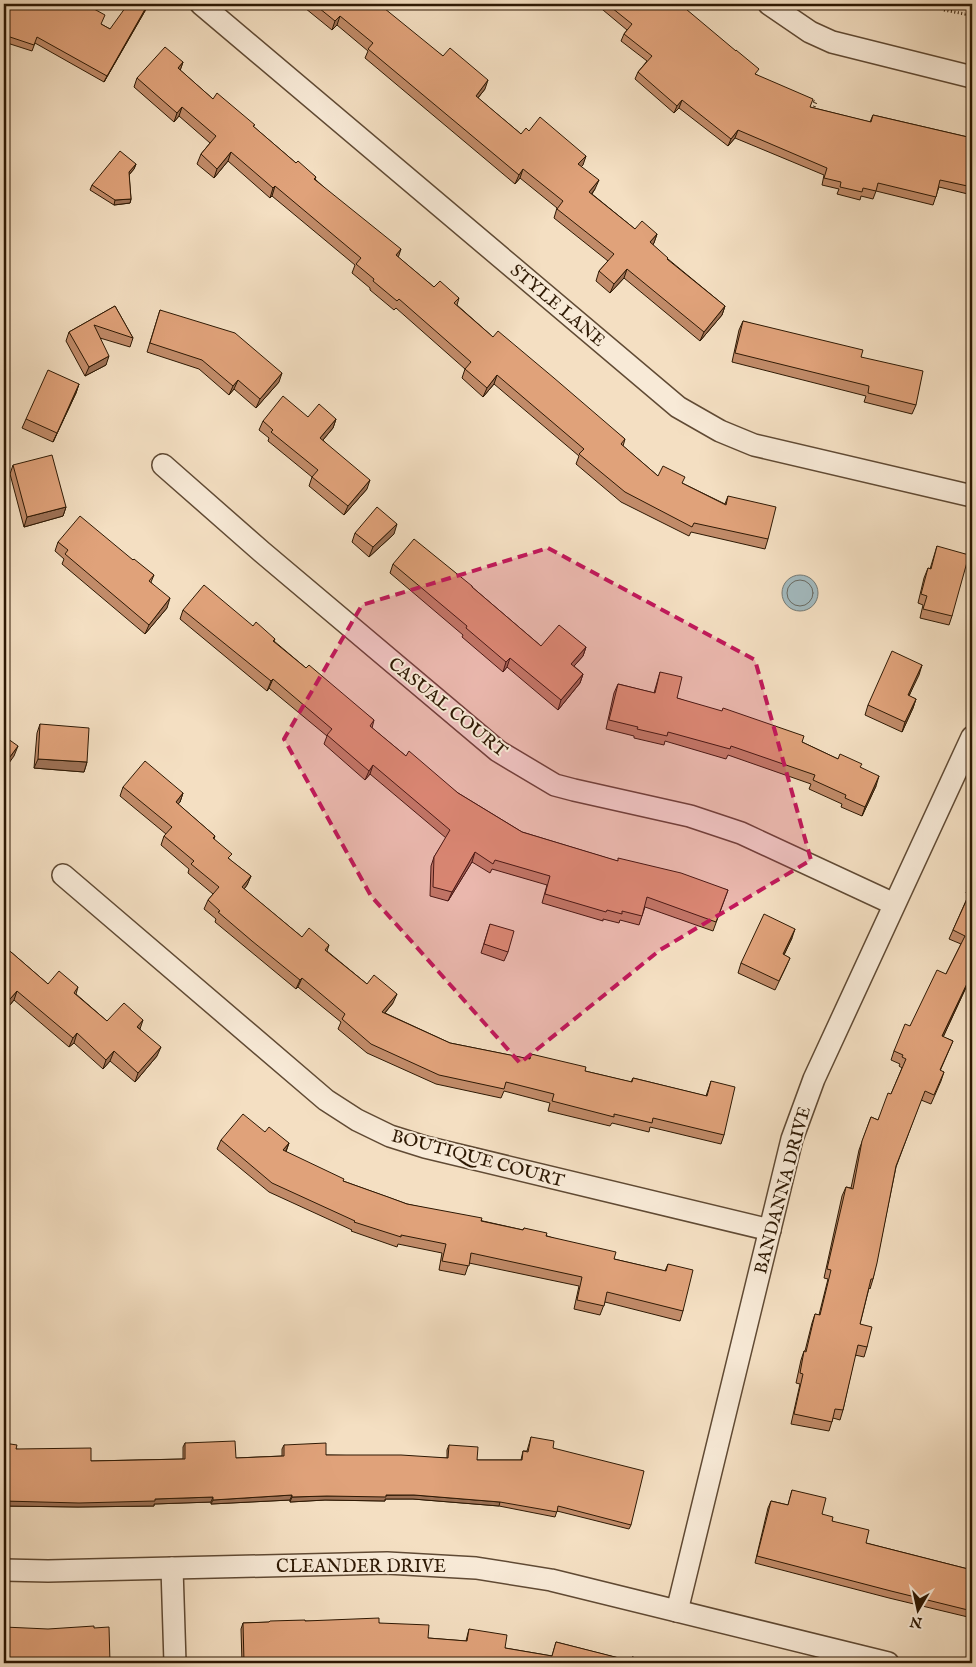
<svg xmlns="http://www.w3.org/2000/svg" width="976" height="1667" viewBox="0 0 976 1667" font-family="'IM FELL English',serif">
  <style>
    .water { fill: #a2b9be; stroke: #747974 }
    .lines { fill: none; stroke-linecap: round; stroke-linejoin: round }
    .shore { stroke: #686961; stroke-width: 1 }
    .street-casing { stroke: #604a34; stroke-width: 24 }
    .path { stroke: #2e1904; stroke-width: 3; stroke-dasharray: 1 2.5; stroke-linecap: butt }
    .street { stroke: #f8ead7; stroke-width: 21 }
    .wall { fill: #c18b69; stroke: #2e1904 }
    .shaded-wall { fill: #9d7155; stroke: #2e1904 }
    .building { fill: #e0a27a; stroke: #2e1904 }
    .marked { fill: #c2185b; fill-opacity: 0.2; stroke: #c2185b; stroke-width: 4; stroke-dasharray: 10 6; stroke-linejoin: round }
    .labels { text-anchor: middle; stroke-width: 4; stroke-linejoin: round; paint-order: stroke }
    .street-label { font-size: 18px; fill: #2e1904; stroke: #f8ead7 }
  </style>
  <rect width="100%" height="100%" fill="#f4dfc2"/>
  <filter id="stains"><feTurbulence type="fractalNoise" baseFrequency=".004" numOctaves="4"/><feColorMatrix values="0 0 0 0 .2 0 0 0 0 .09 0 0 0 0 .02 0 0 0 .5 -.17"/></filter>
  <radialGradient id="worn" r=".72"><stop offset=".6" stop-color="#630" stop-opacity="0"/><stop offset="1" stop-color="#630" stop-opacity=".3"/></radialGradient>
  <circle class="water" cx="800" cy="593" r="18"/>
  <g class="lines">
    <circle class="shore" cx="800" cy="593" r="13"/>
    <g class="street-casing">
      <g id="street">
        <path d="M201,4L678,407L720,431L754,445L972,496"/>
        <path d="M769,4L810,32L832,42L972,77"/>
        <path d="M163,465L262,552L498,751L555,785L574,790L690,816L741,833L894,904"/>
        <path d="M63,875L326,1100L357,1120L390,1136L425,1147L770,1230"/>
        <path d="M172,1568L175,1663"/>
        <path d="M4,1570L48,1571L387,1563L476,1568L551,1580L888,1663"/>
        <path d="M677,1611L792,1139L814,1079L972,737"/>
      </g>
    </g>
    <g class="path">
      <path d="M944,10L965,14L972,12"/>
      <path d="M810,100L816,102L813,110"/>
    </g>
    <use href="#street" class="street"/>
  </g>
  <g class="wall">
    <path d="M4,4L101,24L110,29L149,4L104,82L35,43L32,51L4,42Z"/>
    <path d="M300,4H368L443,56L485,89L478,98L521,134L529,131L586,156L581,166L595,189L592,194L635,229L657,234L653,245L668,259L725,306L722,315L700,341L624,278L610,293L596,281L599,271L608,261L554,218L557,208L520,178L515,184L365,58L368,51L337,25L332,30Z"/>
    <path d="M586,4H680L757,75L810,107L870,122L873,115L972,138V195L939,187L933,205L876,191L873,199L861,196L860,200L837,194L839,189L822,185L824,175L735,138L728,146L679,108L674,113L635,79L638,72L647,61L621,41L624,34L627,30L597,5L593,9Z"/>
    <path d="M964,4H972V6Z"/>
    <path d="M183,62L180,70L213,99L254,127L296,163L316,177L315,179L398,257L434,287L459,298L457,305L493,337L625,439L623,446L658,476L682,483L725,504L728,496L768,539L765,549L691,532L689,536L621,502L576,464L579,456L494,384L483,397L462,378L465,369L396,308L394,310L370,290V288L352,273L355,265L272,196L270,198L228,161L214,178L197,164L201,154L210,143L179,116L174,122L134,87L137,78Z"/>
    <path d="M136,164L134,169L129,175L131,199L130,203L114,205L90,190L92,185Z"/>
    <path d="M115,306L133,338L130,347L100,338L106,365L85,376L66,341L69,332Z"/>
    <path d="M160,310L279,382L256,408L234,389L229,395L199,369L147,352Z"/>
    <path d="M743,321L861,357L916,405L912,414L864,402L866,396L732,362L739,330Z"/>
    <path d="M79,384L76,393L53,442L22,428L26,419Z"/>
    <path d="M308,417L336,419L333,428L323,440L367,489L344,515L309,486L312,477L268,441L269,438L259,430L263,421Z"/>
    <path d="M13,465L66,507L63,516L24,527L10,474Z"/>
    <path d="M355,533L394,534L369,557L352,542Z"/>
    <path d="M58,542L133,560L154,575L151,582L167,608L145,634L62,564L64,559L55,551Z"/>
    <path d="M937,546L952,616L949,625L920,618L923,605L918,603L924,578L928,568L930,569Z"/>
    <path d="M393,564L472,586V587L541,646L586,647L583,656L574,666L583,674L580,683L558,710L507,667L503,672L462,637L463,635L390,573Z"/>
    <path d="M183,610L253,626L275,639L274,641L306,668L374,720L372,728L406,756L458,793L522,832L617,861L728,890L713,931L645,907L639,925L620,920L619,923L603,919V921L542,903L547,885L492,869L490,873L472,862L448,901L430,896L431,866L434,857L446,838L370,774L365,780L324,744L327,736L269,688L267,691L180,619Z"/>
    <path d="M922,665L909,696L916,699L913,708L902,732L865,715L868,705Z"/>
    <path d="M660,672L677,698L802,742L838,759L860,768L876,786L862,816L841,807L842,804L809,789L811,784L728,755L726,759L665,741L664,745L634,738V736L606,729L614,693L618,684L654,693Z"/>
    <path d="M40,724L87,762L84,772L34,768L37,733Z"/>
    <path d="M123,787L183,793L180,802L178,804L215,836L214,839L230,860L251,876L247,885L244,889L302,937L329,945L327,951L367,984L393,1003L385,1013L450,1043L529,1059L531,1054L585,1071L631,1082L633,1078L706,1096L711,1081L724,1135L721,1144L650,1127L649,1132L612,1123L610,1126L548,1111L550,1103L504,1091L501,1098L436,1084L367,1053L338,1029L341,1022L298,987L296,989L215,922L216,919L204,909L208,900L213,894L188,873L189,869L161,845L164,836L166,834L120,796Z"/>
    <path d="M972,878V977H971L943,1037L953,1041L940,1071L944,1072L941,1081L931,1104L921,1100L896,1167L873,1279L870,1289L869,1288L860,1324L867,1347L864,1357L855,1355L843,1410L840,1420L833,1418L829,1431L791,1424L800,1384L796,1383L801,1360L804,1351H805L812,1323L815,1314L819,1315L828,1279L824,1278L842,1196L846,1187L851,1188L859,1150L871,1117L878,1120L891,1094L902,1068L899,1066L900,1064L891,1060L894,1051L910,1026L946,974L961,944L949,939L969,894L966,893Z"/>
    <path d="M490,924L508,952L504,961L481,953Z"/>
    <path d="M792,938L784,955L790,958L786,967L775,990L738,973L741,963Z"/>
    <path d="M4,946L48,984L78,987L76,994L107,1021L140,1029L157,1056L135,1082L110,1061L103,1069L74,1043L69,1047L14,1000L4,1012Z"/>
    <path d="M265,1132L289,1143L286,1152L343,1181L407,1204L523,1230L524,1228L614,1259L665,1271L668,1264L683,1311L680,1321L605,1302L600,1315L574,1309L579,1286L469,1263L465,1275L439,1270L442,1253L398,1244L397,1247L351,1231L352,1230L269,1192L217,1149L221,1140Z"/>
    <path d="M531,1437L553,1448L631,1525L629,1529L557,1511L555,1517L499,1506L413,1499H385V1501L325,1500L290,1502V1500L211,1504V1502L154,1504V1506L78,1507L4,1506V1443L16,1449L91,1461L183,1459V1447L185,1443L236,1458L282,1456V1449L284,1445L326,1455L447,1458V1450L449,1445L477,1460H521L523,1451H527Z"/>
    <path d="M792,1490L822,1514L866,1543L972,1570V1618L889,1598L755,1563L768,1508L771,1501L788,1505Z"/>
    <path d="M305,1621L379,1623L428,1638L466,1641L469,1629L505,1648L552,1656L556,1642L630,1661L632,1657L660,1663H242L241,1629L243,1623Z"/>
  </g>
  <g class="shaded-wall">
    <path d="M148,4H149L104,82L107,76Z"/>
    <path d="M340,16L337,25L332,30L335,21Z"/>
    <path d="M183,62L180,71L178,68Z"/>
    <path d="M488,80L485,89L472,105L476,96Z"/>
    <path d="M682,100L679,108L674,113L677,106Z"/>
    <path d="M182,107L179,116L174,122L177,113Z"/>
    <path d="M738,130L735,138L728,146L731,139Z"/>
    <path d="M231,152L228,161L214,178L217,169Z"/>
    <path d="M586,156L583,165L575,173L578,164Z"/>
    <path d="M136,164L134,169L127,177L129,172Z"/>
    <path d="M523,169L520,178L515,184L519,175Z"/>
    <path d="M599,180L595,189L586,201L589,192Z"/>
    <path d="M275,186L272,196L270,198L273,188Z"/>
    <path d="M131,199L130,203L114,205L115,200Z"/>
    <path d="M657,234L654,243L647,251L650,242Z"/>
    <path d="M401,249L398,258L396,255Z"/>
    <path d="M627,269L624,278L610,293L614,284Z"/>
    <path d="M725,306L722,315L700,341L704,332Z"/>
    <path d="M109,356L106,365L85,376L89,367Z"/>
    <path d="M282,373L279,382L256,408L260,399Z"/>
    <path d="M497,375L494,384L483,397L487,388Z"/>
    <path d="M238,380L234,389L229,395L233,386Z"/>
    <path d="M79,384L76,393L53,442L57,433Z"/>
    <path d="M336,419L333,428L317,447L320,438Z"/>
    <path d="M370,480L367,489L344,515L348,506Z"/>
    <path d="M66,507L63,516L24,527L27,517Z"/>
    <path d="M397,524L394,534L369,557L373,547Z"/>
    <path d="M170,598L167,608L145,634L149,625Z"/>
    <path d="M586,647L583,656L568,673L571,664Z"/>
    <path d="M510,658L507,667L503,672L506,662Z"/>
    <path d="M922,665L919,675L905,704L908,695Z"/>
    <path d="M583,674L580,683L558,710L561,700Z"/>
    <path d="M273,679L269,688L267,691L271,681Z"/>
    <path d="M916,699L913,708L902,732L905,722Z"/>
    <path d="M18,746L14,756L4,770V765Z"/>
    <path d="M38,759L87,762L84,772L34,768Z"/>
    <path d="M373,765L370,774L365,780L369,771Z"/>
    <path d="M879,776L876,786L862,816L865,807Z"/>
    <path d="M183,793L180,802L172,811L176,802Z"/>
    <path d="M475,852L472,862L448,901L452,892Z"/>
    <path d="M251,876L247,885L239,896L242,887Z"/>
    <path d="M795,929L792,938L780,963L783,954Z"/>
    <path d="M972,973V974L939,1046L942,1036Z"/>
    <path d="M302,978L298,987L296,989L300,980Z"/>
    <path d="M17,991L14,1000L4,1012V1006Z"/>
    <path d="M397,994L393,1003L378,1021L382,1012Z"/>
    <path d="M143,1020L140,1029L137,1027Z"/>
    <path d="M77,1033L74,1043L69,1047L73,1038Z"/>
    <path d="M161,1047L157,1056L135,1082L138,1073Z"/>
    <path d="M114,1051L110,1061L103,1069L106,1060Z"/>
    <path d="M289,1143L285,1153L283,1150Z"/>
    <path d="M292,1495L290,1500L211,1504L213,1500Z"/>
    <path d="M414,1495L500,1502L499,1506L413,1499H385V1501L325,1500L290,1502L292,1497L327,1496Z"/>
    <path d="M213,1497L211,1502L154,1504V1506L78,1507L4,1506V1501L155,1499Z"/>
    <path d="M392,1659L390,1663H244V1662Z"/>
  </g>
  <g class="building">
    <path d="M4,4H85L105,15L101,24L110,29L128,4H148L107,76L37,37L34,45L4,35Z"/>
    <path d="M314,4H379L443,56L450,48L488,80L476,96L521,134L526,128L529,131L540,117L586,156L578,164L599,180L589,192L635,229L642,221L657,234L650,242L668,258L667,259L725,306L704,332L627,269L614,284L599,271L614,254L557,209L563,201L523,169L519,175L368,49L373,43L340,16L335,21Z"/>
    <path d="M607,4H680L736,51V50L759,69L755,74L813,99L810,107L871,122L873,115L972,138V187L940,180L936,197L878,183L876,191L863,188L862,192L840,187L841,182L824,178L827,168L738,130L731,139L682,100L677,106L638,72L652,56L624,34L632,24Z"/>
    <path d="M165,47L183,62L178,68L213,99L217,93L255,125L253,126L296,163L298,161L316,177L314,179L401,249L396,255L434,287L440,281L459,298L454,303L493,337L498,331L554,378L625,439L621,444L658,476L663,466L685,477L682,483L726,505L728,496L776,507L768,539L694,523L692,527L625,492L579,454L584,449L497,375L487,388L465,369L471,362L399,299L397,301L373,281L374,279L356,264L361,258L275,186L273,188L231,152L217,169L201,154L216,136L182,107L177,113L137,78Z"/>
    <path d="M120,151L136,164L129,172L131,199L115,200L92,185Z"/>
    <path d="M115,306L133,338L94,325L109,356L89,367L69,332Z"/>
    <path d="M160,310L235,333L282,373L260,399L238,380L233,386L202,360L150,343Z"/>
    <path d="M743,321L863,350L861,357L923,371L916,405L868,393L869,386L735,353Z"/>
    <path d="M48,370L79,384L57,433L26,419Z"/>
    <path d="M283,396L308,417L319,404L336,419L320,438L370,480L348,506L312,477L318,470L271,432L273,430L263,421Z"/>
    <path d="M52,455L66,507L27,517L13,465Z"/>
    <path d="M377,507L397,524L373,547L355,533Z"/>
    <path d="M80,516L133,560L134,559L154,575L149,581L170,598L149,625L65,554L68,550L58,542Z"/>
    <path d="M414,539L472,586V587L541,646L559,625L586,647L571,664L583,674L561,700L510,658L506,662L466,628L467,626L393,564Z"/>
    <path d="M937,546L969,555L952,616L923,609L927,596L921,594L928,568L931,569Z"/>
    <path d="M204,585L253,626L256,622L275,639L273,641L306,668L309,665L374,720L370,726L406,756L409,751L458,793L522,832L618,861V858L681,873L728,890L716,922L647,897L642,916L622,911V914L607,910L606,912L545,894L550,876L495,860L493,864L475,852L452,892L433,887L434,857L450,830L373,765L369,771L327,735L332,729L273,679L271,681L183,610Z"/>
    <path d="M892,651L922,665L908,695L916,699L905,722L868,705Z"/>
    <path d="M660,672L682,677L677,698L722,711L723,708L804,736L802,742L838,759L840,754L862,764L860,767L879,776L865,807L845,798L846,795L813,780L815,775L731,746L730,749L668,732L667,736L637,729L638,727L609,720L618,684L655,693Z"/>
    <path d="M40,724L89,728L87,762L38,759Z"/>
    <path d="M4,736L18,746L4,765Z"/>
    <path d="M145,761L183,793L176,802L215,836L213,838L232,854L228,858L251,876L242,887L302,937L309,928L329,945L325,950L367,984L374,975L397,994L382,1012L450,1043L530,1059L531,1054L586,1067L585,1071L632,1082L633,1078L707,1096L711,1081L735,1087L724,1135L653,1118L652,1123L614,1114V1117L552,1101L554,1094L506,1082L504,1089L439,1075L371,1044L342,1019L345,1014L302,978L300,980L252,941L218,912L220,911L208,900L219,887L191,864L194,861L164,836L172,827L123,787Z"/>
    <path d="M972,888V973L942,1036L953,1041L940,1070L944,1072L934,1095L925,1091L896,1166L877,1263L873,1279H871L860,1324L872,1327L867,1347L858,1345L843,1410L835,1409L832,1422L794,1414L803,1374L800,1373L804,1351L806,1352L815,1314L820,1315L831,1270L827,1269L846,1187L853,1189L862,1141L871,1117L878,1120L888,1093L891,1094L906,1059L902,1057L903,1055L894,1051L905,1024L910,1026L937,970L946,974L965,936L953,930Z"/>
    <path d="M764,914L795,929L783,954L790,958L779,981L741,963Z"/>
    <path d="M490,924L514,931L508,952L484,944Z"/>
    <path d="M4,946L48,984L59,971L78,987L74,993L107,1021L124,1003L143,1020L137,1027L161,1047L138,1073L114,1051L106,1060L77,1033L73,1038L17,991L4,1006Z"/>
    <path d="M243,1114L265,1132L269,1127L289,1143L283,1150L344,1179L343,1181L388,1197L407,1204L482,1218L481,1221L523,1230L524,1228L547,1233L546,1236L616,1252L614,1259L666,1271L668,1264L693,1270L683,1311L607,1292L604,1306L577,1300L582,1277L471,1253L469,1266L442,1261L446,1244L401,1235V1237L354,1222L355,1221L272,1183L221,1140Z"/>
    <path d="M531,1437L554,1441L553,1448L644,1471L631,1525L558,1506L557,1512L500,1502L414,1495H386V1497L327,1496L292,1497V1495L213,1500V1497L155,1499V1501L79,1503L4,1501V1443L17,1445L16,1449L91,1448V1461L185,1459V1443L235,1441L236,1458L284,1456V1445L326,1443V1455H401L448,1458L449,1445L478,1447L477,1460H522L523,1451L528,1452Z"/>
    <path d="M792,1490L826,1498L822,1514L833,1517L832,1521L869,1530L866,1543L972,1570V1611L891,1591L757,1556L771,1501L788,1505Z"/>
    <path d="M379,1618V1623L429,1625L428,1638L467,1641L469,1629L507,1635L505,1648L552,1656L556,1642L631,1661L632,1657L660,1663H392V1659L244,1662L243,1623L269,1622L270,1621L305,1620V1621Z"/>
    <path d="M94,1626V1628L109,1627L110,1663H4V1627L48,1629Z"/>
  </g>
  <path class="marked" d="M548,548L755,660L811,860L660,950L520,1063L371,896L284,739L362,605Z"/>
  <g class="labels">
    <g class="street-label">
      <text transform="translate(558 305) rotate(40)" y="6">STYLE LANE</text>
      <text transform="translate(448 707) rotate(39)" y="6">CASUAL COURT</text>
      <text transform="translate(478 1158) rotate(15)" y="6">BOUTIQUE COURT</text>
      <text transform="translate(782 1190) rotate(-75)" y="6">BANDANNA DRIVE</text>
      <text x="361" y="1572">CLEANDER DRIVE</text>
    </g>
  </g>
  <rect width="976" height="1667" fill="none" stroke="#f4dfc2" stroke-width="20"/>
  <rect x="5" y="5" width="966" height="1657" fill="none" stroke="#2e1904" stroke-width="2.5"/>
  <rect x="10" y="10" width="956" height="1647" fill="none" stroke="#2e1904"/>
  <g transform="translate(918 1610) rotate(189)" stroke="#f8ead7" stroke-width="4" paint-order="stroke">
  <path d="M0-4L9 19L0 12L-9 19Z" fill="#2e1904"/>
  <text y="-8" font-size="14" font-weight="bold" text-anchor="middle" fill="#2e1904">N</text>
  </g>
  <rect width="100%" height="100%" filter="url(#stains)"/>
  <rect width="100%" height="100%" fill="url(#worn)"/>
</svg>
